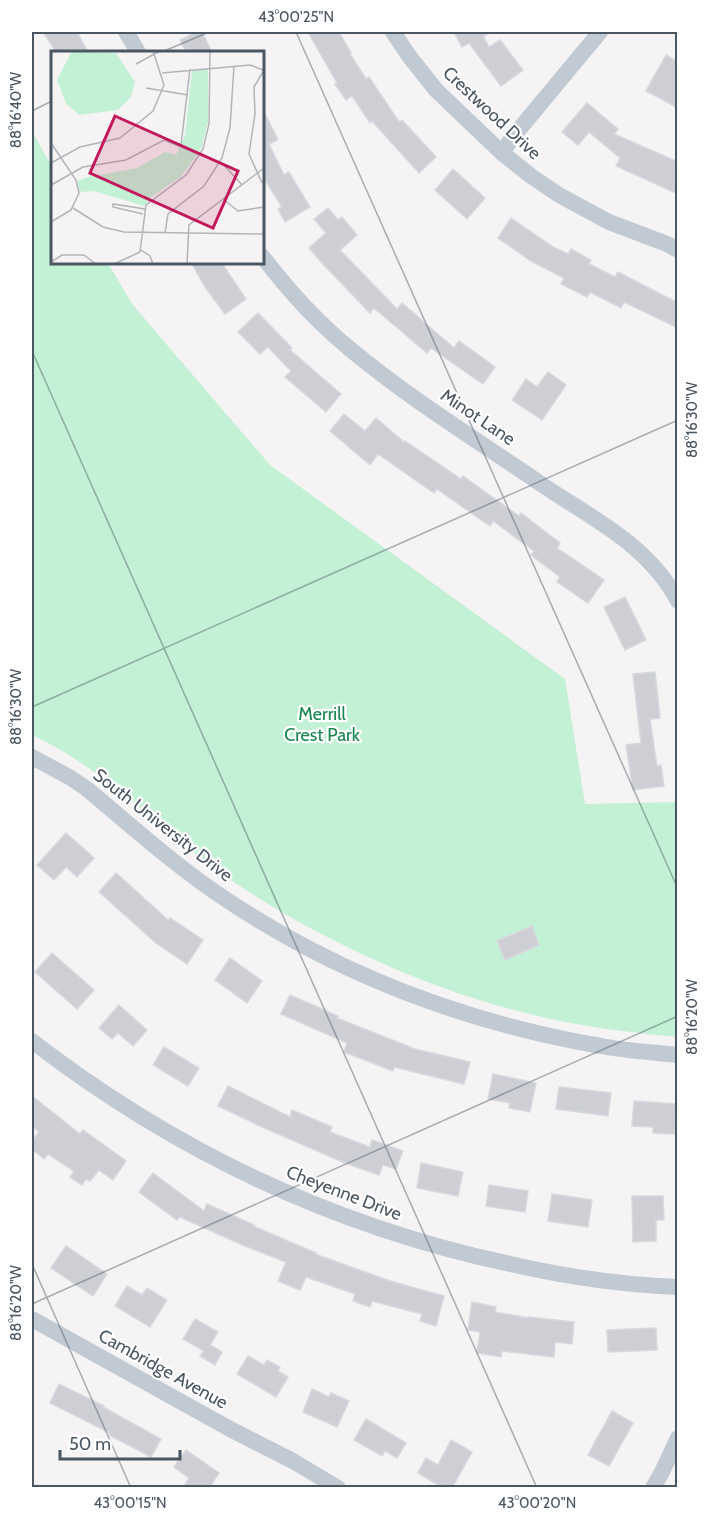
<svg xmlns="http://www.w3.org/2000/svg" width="709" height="1519" viewBox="0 0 709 1519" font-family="Cabin,sans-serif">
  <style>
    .green { fill: #c3f1d5 }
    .building { fill: #cdcfd5; stroke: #d7d9de; stroke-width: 1.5 }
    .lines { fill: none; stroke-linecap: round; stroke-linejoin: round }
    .street { stroke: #c1cad2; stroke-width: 16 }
    .ticks { fill: none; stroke: #4a5661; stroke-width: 1.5; stroke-opacity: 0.45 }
    .labels { text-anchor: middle; stroke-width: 4.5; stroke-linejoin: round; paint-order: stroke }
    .street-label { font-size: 18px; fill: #4a5661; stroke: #fff }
    .park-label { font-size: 18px; fill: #17864f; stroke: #fff }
    .inset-road { fill: none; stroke: #b1b4b9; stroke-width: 1.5 }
    .view { fill: #c2185b; fill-opacity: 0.15; stroke: #c2185b; stroke-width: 3 }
    .inset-edge { fill: none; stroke: #4a5661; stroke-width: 3 }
    .neatline { fill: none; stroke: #4a5661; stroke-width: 2 }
    .ticks-label { font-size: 15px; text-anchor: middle; fill: #4a5661 }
  </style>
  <rect width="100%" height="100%" fill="#f5f3f3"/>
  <path class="green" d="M32,131L52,167V262L108,263L132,304L270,465L565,679L585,804L677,802V1037C629,1032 581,1027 534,1015C428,990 315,938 225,876C159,831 105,768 32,735Z"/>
  <g class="building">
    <path d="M43,32H77L88,52H56Z"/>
    <path d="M196,32H202L212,52H186L180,40Z"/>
    <path d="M308,32H339L351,53L350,54L366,79L369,77L399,122L402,120L436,157L419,173L372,121L370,123L352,96L346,100L335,84L337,83Z"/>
    <path d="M454,32H492L483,36L489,47L500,40L523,70L501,86L469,43L462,47Z"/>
    <path d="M666,55L678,62V108L646,91Z"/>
    <path d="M587,103L618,129L614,134L678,162V194L616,166L620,158L589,132L578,145L562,132Z"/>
    <path d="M262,108L278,140L269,144L284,175L289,172L310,207L285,222L278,209L282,207L262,175Z"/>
    <path d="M453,169L485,198L467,219L435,190Z"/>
    <path d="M328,208L338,220L342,217L357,235L340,250L397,309L402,303L454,348L459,341L495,367L483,384L431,348L427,353L374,308L370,313L323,264L309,248L326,233L314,219Z"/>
    <path d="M511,218L553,247L568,254L571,249L591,260L589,264L615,277L618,272L678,303V328L624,302L621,308L590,292L587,297L561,284L564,278L531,261L498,238Z"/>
    <path d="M191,262H221L246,299L225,314L205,287Z"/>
    <path d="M258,313L292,348L290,350L341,394L326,412L285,377L291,371L268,347L260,354L238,332Z"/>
    <path d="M548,372L566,385L542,420L512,400L526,379L537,387Z"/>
    <path d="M344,414L365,431L376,418L404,442L405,441L461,479L463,476L519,516L521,513L560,543L557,548L604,580L588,603L557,582L560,577L531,555L534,551L493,521L490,526L437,489L434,493L378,454L370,465L330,431Z"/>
    <path d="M625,597L646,640L625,650L604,607Z"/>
    <path d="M655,672L660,718L650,719L657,766L661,765L664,786L633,790L626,745L641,743L633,674Z"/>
    <path d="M66,833L94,858L77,877L66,867L54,880L37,865Z"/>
    <path d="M116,873L168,920L170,918L203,940L187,964L156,943L99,892Z"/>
    <path d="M532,926L539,945L505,960L497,941Z"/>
    <path d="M52,953L94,990L77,1009L35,972Z"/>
    <path d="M230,958L262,981L247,1003L215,980Z"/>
    <path d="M290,995L338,1016L337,1018L415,1049L470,1062L464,1084L394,1067L393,1071L344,1052L347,1043L281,1014Z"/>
    <path d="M119,1005L147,1030L133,1046L118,1033L112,1039L99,1028Z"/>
    <path d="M164,1047L199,1068L188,1086L153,1065Z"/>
    <path d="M493,1074L536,1083L530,1112L509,1108L510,1103L488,1099Z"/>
    <path d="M228,1086L290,1117L292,1110L332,1127L330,1132L370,1147L372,1140L403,1151L396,1169L383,1165L379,1175L345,1163L262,1127L218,1106Z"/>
    <path d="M559,1087L611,1093L608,1116L556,1109Z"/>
    <path d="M32,1096L80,1134L83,1130L126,1161L113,1180L99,1170L90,1181L86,1179L82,1185L70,1177L74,1171L48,1154L44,1159L32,1149V1141L39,1132L32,1126Z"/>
    <path d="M634,1101L677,1104L675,1134L653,1133V1127L632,1126Z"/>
    <path d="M421,1163L463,1172L458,1196L417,1188Z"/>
    <path d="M153,1173L204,1211L207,1204L254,1225L253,1226L316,1253L315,1254L390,1281L444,1296L436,1326L420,1321L422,1314L372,1301L370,1307L353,1301L355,1294L306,1277L300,1290L278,1281L286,1262L245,1246L180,1217L177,1220L139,1192Z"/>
    <path d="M489,1185L528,1191L525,1212L486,1206Z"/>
    <path d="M552,1194L592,1200L588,1227L548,1221Z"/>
    <path d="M632,1196H663L664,1220H656V1241L633,1242Z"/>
    <path d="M66,1246L107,1274L93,1296L51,1268Z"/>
    <path d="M127,1286L142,1295L147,1288L167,1300L150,1327L115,1306Z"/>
    <path d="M472,1302L496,1307L495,1312L528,1318V1317L574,1322L572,1344L555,1342L554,1357L502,1351L501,1357L477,1353L480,1332L468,1330Z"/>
    <path d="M195,1319L218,1332L210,1345L222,1352L215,1365L200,1356L204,1351L183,1339Z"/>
    <path d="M656,1328L657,1350L608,1352L607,1330Z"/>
    <path d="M248,1356L264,1365L267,1360L280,1367L278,1371L288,1377L276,1397L237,1374Z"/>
    <path d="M59,1384L104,1406L103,1407L161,1439L151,1457L109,1435L110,1433L50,1403Z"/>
    <path d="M312,1389L329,1397L331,1393L349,1401L337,1427L303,1412Z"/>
    <path d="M612,1411L633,1423L609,1466L588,1455Z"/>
    <path d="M366,1419L406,1443L397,1458L385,1451L382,1456L354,1440Z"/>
    <path d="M451,1440L472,1452L452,1488H443L418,1473L426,1458L438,1465Z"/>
    <path d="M186,1450L219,1473L209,1488H183L189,1478L174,1467Z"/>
  </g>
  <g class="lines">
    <g class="street">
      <path d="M126,32L138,52"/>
      <path d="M393,32L409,56L436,90L502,153L531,176L559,195L609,222L667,244L678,250"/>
      <path d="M502,153L512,138L600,32"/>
      <path d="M262,256C288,290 317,322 350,349C410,399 477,440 541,484C591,518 648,544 678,601"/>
      <path d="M32,757L71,778L87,789C129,824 170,861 215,892C331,972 462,1022 601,1046C626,1051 652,1052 678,1055"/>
      <path d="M32,1041C176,1152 337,1228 515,1265C568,1277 623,1285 678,1287"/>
      <path d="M32,1319L230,1429L293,1461L338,1488"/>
      <path d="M653,1488L662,1472L678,1438"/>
    </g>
  </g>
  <path class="ticks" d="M296,32L678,889M162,52L209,32M32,111L52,101M32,351L537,1488M32,707L678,420M32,1264L131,1488M32,1304L678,1016"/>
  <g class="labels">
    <g class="street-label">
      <text transform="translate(492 113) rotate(43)" y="6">Crestwood Drive</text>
      <text transform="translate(478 417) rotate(34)" y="6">Minot Lane</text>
      <text transform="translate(163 825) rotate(38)" y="6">South University Drive</text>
      <text transform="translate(344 1193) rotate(21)" y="6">Cheyenne Drive</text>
      <text transform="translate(163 1369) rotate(29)" y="6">Cambridge Avenue</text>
    </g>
    <g class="park-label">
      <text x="322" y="720">Merrill<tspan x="322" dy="21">Crest Park</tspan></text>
    </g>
  </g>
  <g transform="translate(51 51)">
    <rect width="213" height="213" fill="#f5f3f3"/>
    <path d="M21,0L65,2L84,31L80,46L67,59L28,64L15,52L6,29ZM157,18V71L150,98L130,126L101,145L93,155L43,140L29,141L26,130L37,126L86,117L114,101L125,104L134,85L141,20Z" fill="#c3f1d5"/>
    <path class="inset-road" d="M85,13L109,0M111,22L199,14L212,19M95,37L137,44M0,92L25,129L28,142L20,159L0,171M130,94L139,18M0,112L29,96L69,87L102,60L113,34L102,0M211,132L198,103L204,63L203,36L213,19M0,134L32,116L75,109L113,89L172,113L191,134M172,148L187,160L213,156M22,157L52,176L73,181L213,183M92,163L62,156V153L94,158M114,182L117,163L153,135L171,107L179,77L183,15M90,199L99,205L102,213M0,211L11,204H33L45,213M63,213L89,201L95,154L135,124L152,98L158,73L159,0M136,213L138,174L213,117"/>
    <path class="view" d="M64,65L187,120L162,177L39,122Z"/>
    <rect width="213" height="213" class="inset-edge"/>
  </g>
  <rect width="709" height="1519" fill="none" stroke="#ffffff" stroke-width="66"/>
  <path d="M60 1450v9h120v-9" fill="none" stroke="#4a5661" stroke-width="3"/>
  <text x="69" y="1450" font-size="18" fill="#4a5661" stroke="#ffffff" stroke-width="4.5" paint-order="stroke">50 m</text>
  <rect x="33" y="33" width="643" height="1453" class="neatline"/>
  <g class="ticks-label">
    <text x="296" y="22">43°00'25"N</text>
    <text transform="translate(16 110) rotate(-90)" y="5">88°16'40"W</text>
    <text transform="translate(692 420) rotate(-90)" y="5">88°16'30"W</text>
    <text transform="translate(16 707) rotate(-90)" y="5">88°16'30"W</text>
    <text transform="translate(692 1017) rotate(-90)" y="5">88°16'20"W</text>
    <text transform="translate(16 1303) rotate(-90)" y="5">88°16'20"W</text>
    <text x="130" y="1508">43°00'15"N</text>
    <text x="537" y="1508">43°00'20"N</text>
  </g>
</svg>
